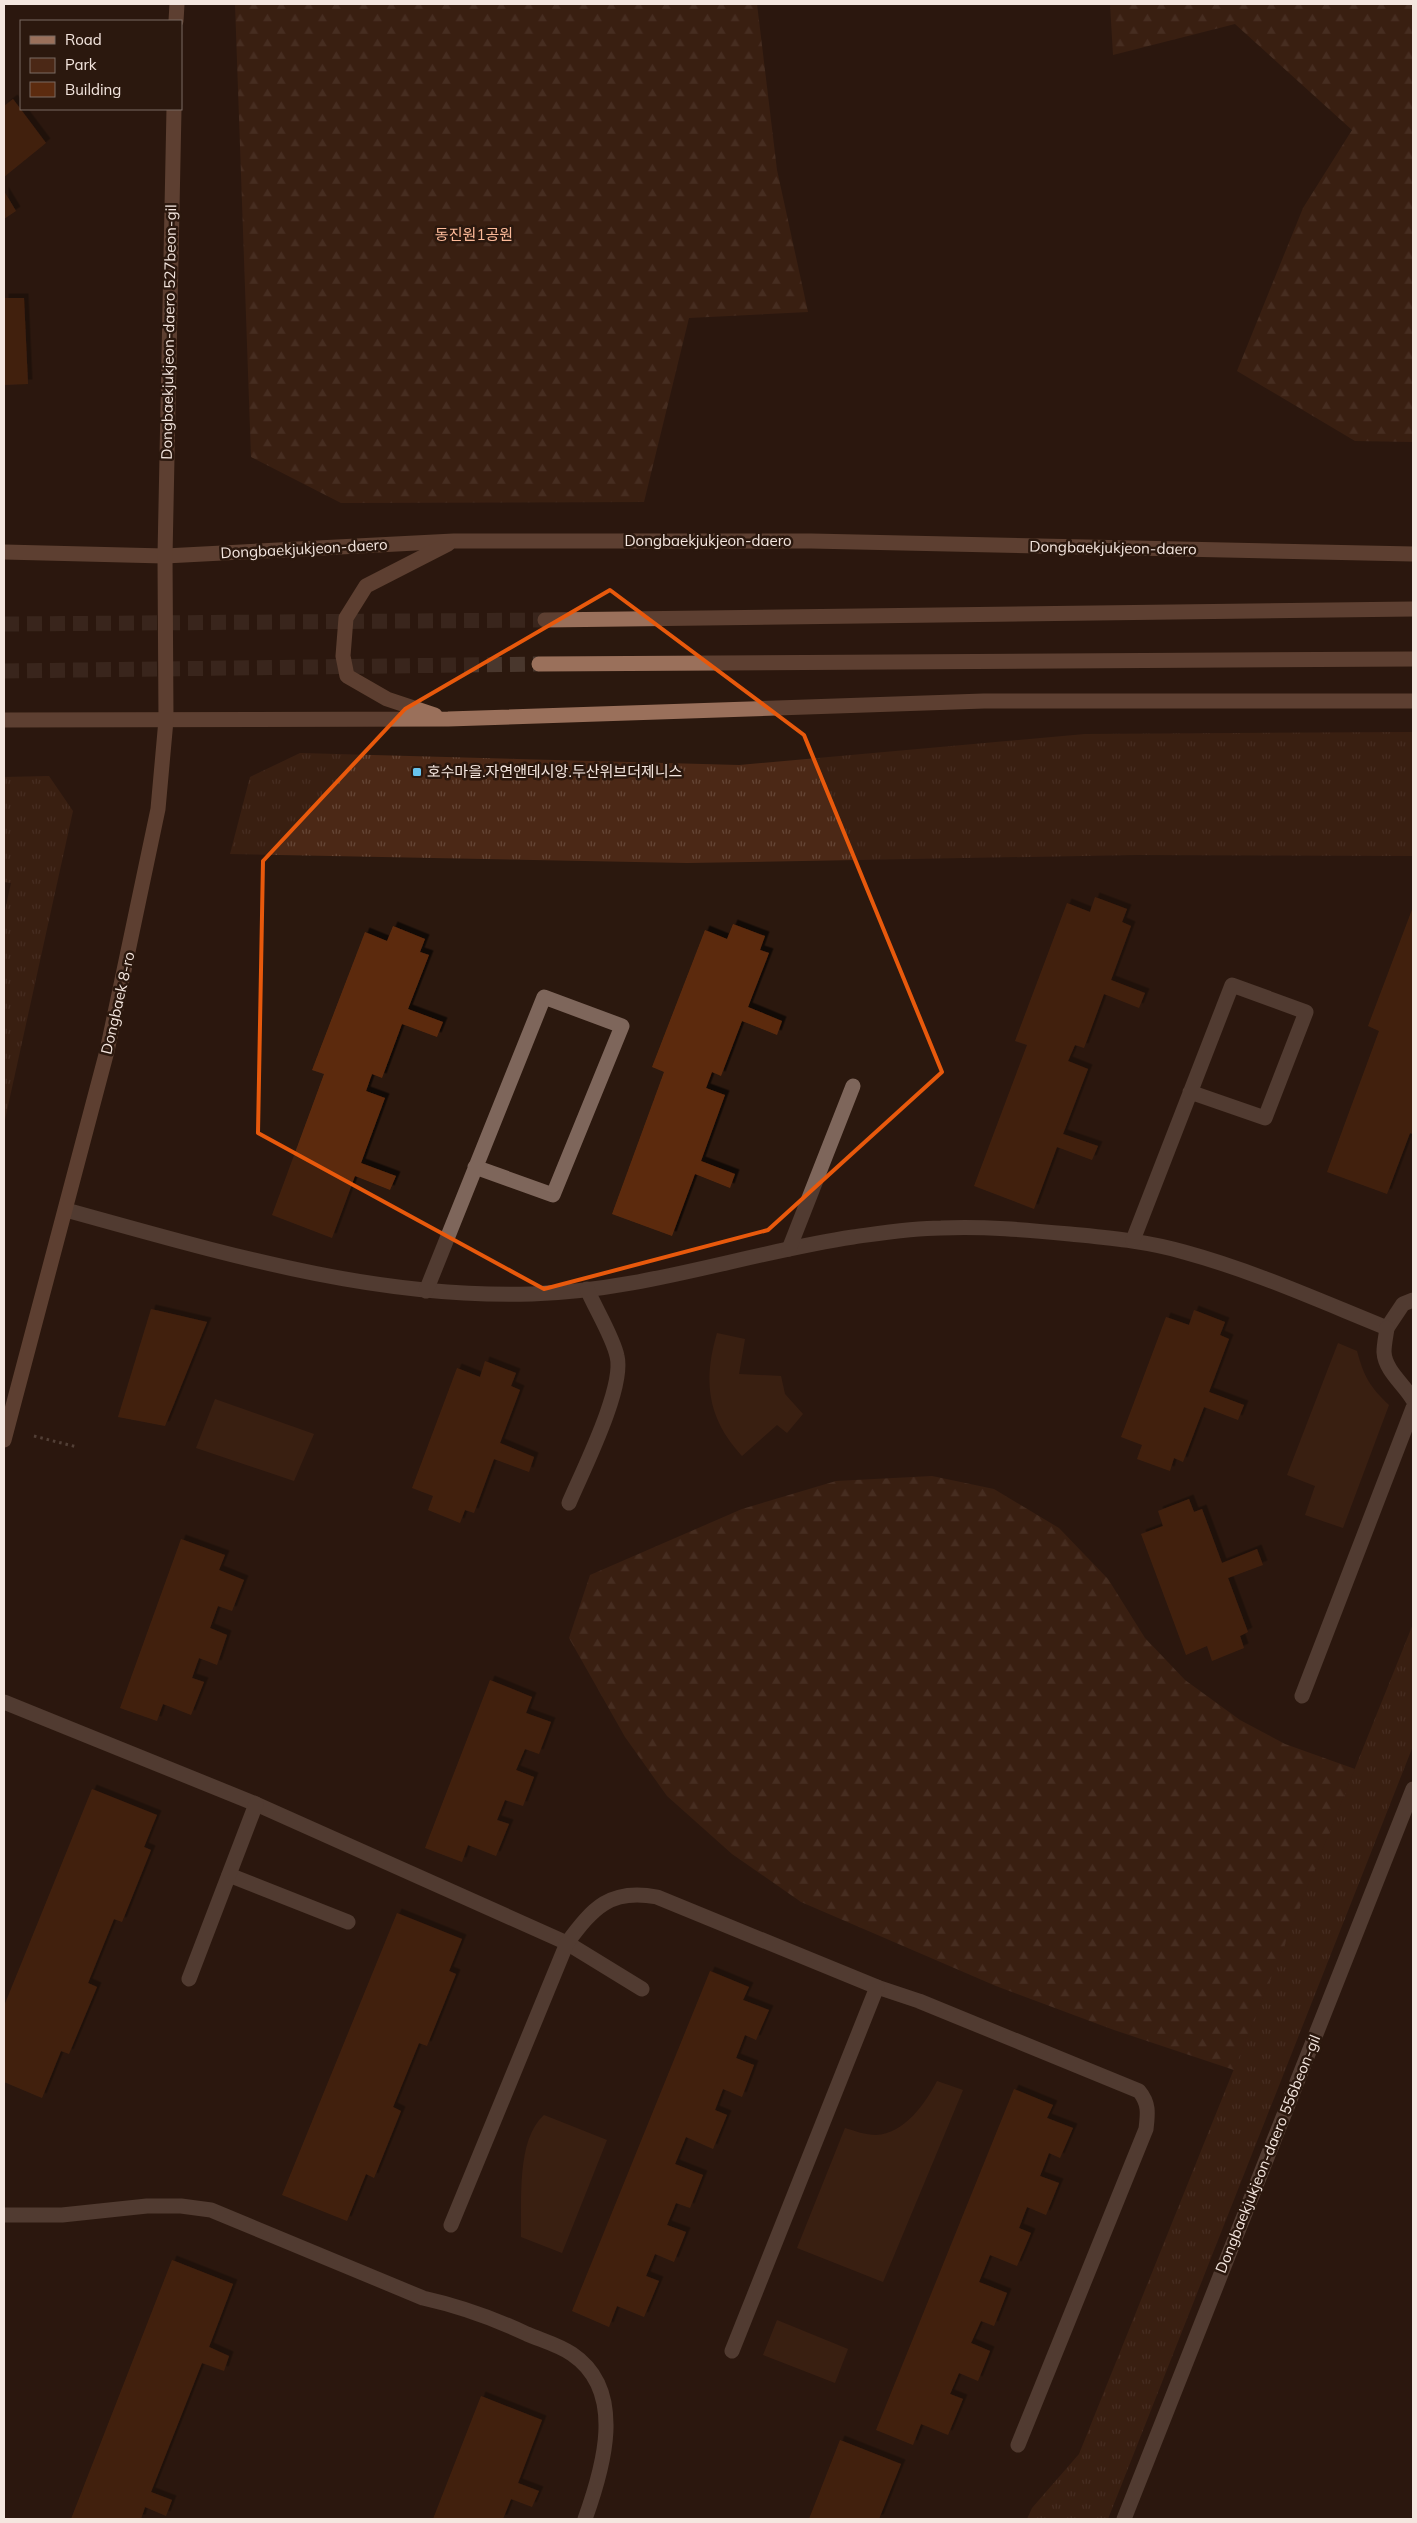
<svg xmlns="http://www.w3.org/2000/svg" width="1417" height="2523" viewBox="0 0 1417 2523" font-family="Mulish,'Noto Sans KR',sans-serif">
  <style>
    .grass { fill: url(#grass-tufts) }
    .forest { fill: url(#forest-firs) }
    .green { fill: #4b2816 }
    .building { fill: #5c2b0f; filter: url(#shadow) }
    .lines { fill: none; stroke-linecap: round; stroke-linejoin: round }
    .secondary-tunnel { stroke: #49372d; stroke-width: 15; stroke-dasharray: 15 8; stroke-linecap: butt }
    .path { stroke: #806f67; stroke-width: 3; stroke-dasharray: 2.5 4; stroke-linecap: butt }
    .lane { stroke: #7e665b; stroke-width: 15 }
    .street { stroke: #7e665b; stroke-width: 15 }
    .secondary { stroke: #9a705b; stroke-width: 15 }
    .marked { fill: none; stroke: #e8590c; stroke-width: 4; stroke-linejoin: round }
    .poi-dot { fill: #67c4ef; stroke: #2b180e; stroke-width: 2 }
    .labels { text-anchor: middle; stroke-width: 5; stroke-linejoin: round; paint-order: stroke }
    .park-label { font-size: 15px; fill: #febb9a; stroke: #2b180e }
    .street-label { font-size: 15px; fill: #f4e6df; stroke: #2b180e }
    .poi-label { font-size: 15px; fill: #f4e6df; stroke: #2b180e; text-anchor: start }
  </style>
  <defs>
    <pattern id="grass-tufts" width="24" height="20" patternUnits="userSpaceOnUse" patternTransform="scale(1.25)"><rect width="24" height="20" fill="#4b2816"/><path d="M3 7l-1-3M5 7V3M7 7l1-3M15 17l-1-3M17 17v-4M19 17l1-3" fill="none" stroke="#664737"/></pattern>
    <pattern id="forest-firs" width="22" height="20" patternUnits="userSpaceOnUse" patternTransform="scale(1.25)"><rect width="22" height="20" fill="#4b2816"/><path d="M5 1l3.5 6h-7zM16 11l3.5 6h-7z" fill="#664737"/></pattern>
    <filter id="shadow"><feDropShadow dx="4.5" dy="-4.5" stdDeviation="0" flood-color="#0009"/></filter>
  </defs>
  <rect width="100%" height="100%" fill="#2b180e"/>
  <g class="grass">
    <path d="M1413,732V856L1135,855L687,863L230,854L250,777L300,753L739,765L1085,734Z"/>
    <path d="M49,776L73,811L4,1124V915L11,883L4,882V777Z"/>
    <path d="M1413,1624V1746L1108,2519H1027L1032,2508L1079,2454Z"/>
  </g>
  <g class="forest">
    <path d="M235,4H757L777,170L808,312L689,318L644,502L341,503L251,457Z"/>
    <path d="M1110,4H1413V442L1355,441L1237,371L1303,208L1352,130L1235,24L1113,55Z"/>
    <path d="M932,1476L994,1489L1059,1528L1108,1579L1145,1638L1185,1680L1240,1720L1285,1744L1355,1769L1234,2070L1114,2030L996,1986L801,1902L732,1854L667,1796L625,1737L569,1638L590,1575L742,1509L836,1481Z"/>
  </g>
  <g class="green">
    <path d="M717,1333L745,1339L739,1374L781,1376L785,1394L803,1414L787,1433L777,1425L742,1456C707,1418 703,1381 717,1333Z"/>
    <path d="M1338,1343L1357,1351C1364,1377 1370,1387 1389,1405L1343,1528L1305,1515L1315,1486L1287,1475Z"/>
    <path d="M215,1399L314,1434L294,1481L196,1448Z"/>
    <path d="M937,2081L963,2090L883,2282L797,2248L845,2128C855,2131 865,2135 876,2135C904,2134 926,2103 937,2081Z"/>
    <path d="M544,2115L607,2140L562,2253L521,2237C522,2201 516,2140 544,2115Z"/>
    <path d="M777,2320L848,2349L835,2383L763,2355Z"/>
  </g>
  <g class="building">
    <path d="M13,99L46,143L4,177V106Z"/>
    <path d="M4,191L16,211L4,219Z"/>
    <path d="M4,298H24L28,384L4,385Z"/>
    <path d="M1095,897L1127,909L1122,922L1131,926L1111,980L1145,993L1139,1008L1104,994L1084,1048L1075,1045L1068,1061L1088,1069L1063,1134L1098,1146L1092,1160L1057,1147L1034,1209L974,1186L1027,1045L1015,1041L1067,903L1090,912Z"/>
    <path d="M1413,907V1134L1410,1133L1387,1194L1327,1172L1379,1031L1368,1026Z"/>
    <path d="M733,924L765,936L760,950L769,953L748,1007L782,1021L777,1035L742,1021L721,1076L712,1072L706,1088L725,1095L701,1161L735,1174L730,1188L695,1174L672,1236L612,1214L664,1072L652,1067L705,930L727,939Z"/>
    <path d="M393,926L425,939L420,952L429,955L408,1009L443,1022L437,1037L402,1024L382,1078L372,1074L366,1091L385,1098L361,1163L396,1176L390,1190L355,1176L332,1238L272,1215L324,1074L312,1070L365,932L387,941Z"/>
    <path d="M151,1309L207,1322L165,1426L118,1417Z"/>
    <path d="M1194,1310L1225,1322L1220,1335L1229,1339L1209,1392L1244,1405L1238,1420L1204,1407L1183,1462L1174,1458L1170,1471L1137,1459L1142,1445L1121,1437L1166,1317L1189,1325Z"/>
    <path d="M485,1361L516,1373L511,1386L520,1390L500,1443L534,1457L529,1472L494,1459L474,1513L465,1510L460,1523L428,1510L433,1496L412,1488L457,1368L480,1377Z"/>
    <path d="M1189,1499L1194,1512L1202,1509L1222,1563L1257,1549L1263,1565L1228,1578L1248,1632L1240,1636L1244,1648L1212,1661L1207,1646L1186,1655L1141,1534L1163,1526L1158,1511Z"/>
    <path d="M181,1539L225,1555L219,1570L244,1580L232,1611L218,1606L210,1628L227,1635L217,1665L199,1658L192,1678L204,1682L191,1715L163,1704L157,1721L120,1708Z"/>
    <path d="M490,1680L532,1697L526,1713L551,1722L539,1754L525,1749L516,1770L534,1777L523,1806L505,1800L497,1820L509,1824L496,1856L468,1845L462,1862L425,1848Z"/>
    <path d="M92,1789L157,1815L144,1847L151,1850L122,1922L114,1919L88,1983L97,1987L69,2054L61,2051L42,2098L4,2082V2006Z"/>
    <path d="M397,1913L462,1939L449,1971L456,1974L427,2046L419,2043L393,2107L401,2111L374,2178L366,2174L347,2221L282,2195Z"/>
    <path d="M710,1971L749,1987L743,2000L769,2010L756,2040L745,2035L736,2058L754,2065L742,2097L723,2089L715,2110L727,2115L713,2149L686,2137L675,2164L703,2175L690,2208L676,2203L667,2225L686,2232L674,2262L655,2254L646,2276L659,2281L644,2317L617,2306L609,2327L572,2311Z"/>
    <path d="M1014,2089L1053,2105L1047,2118L1073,2128L1060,2158L1049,2153L1040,2176L1059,2183L1046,2215L1027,2207L1019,2228L1031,2233L1017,2266L990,2255L979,2282L1007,2293L994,2326L981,2321L971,2343L990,2351L978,2381L959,2373L950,2394L963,2399L948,2435L921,2424L913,2445L876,2430Z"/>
    <path d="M172,2260L233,2284L209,2347L229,2356L224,2371L202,2363L151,2492L172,2500L166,2516L145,2507L141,2519H71Z"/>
    <path d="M481,2396L542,2420L518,2483L539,2491L532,2507L511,2499L503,2519H433Z"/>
    <path d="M840,2440L901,2464L879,2519H809Z"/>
  </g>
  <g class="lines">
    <g class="secondary-tunnel">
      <path d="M4,624L545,620"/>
      <path d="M4,671L539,664"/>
    </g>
    <path class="path" d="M34,1436L77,1447"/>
    <g class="lane">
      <path d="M66,1210C219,1252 372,1299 532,1294C642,1291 746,1253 853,1237C882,1233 912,1228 941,1228C984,1226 1027,1230 1070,1234C1109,1238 1146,1241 1184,1252C1254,1271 1320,1301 1387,1328L1403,1304L1413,1300"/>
      <path d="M1133,1240L1232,985L1306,1012L1265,1118L1190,1092"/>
      <path d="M789,1249L853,1086"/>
      <path d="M426,1291L544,997L622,1026L553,1195L475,1167"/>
      <path d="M1387,1328C1386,1336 1384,1344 1384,1352C1385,1371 1405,1385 1413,1400"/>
      <path d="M569,1503C583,1470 625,1387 617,1356C613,1337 595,1308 587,1289"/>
      <path d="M1302,1696L1413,1408"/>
      <path d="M4,1702L256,1804L567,1943L642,1989"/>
      <path d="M229,1875L348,1922"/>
      <path d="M189,1979L256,1804"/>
      <path d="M877,1987L919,2001L1139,2091C1149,2103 1148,2113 1146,2129L1018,2445"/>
      <path d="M4,2215H62L147,2206H181L211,2210L423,2298C459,2306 493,2318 527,2334C541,2340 559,2345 572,2354C627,2391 603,2469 585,2519"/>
      <path d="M451,2225L567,1943C593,1908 610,1888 657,1897L877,1987L732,2351"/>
    </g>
    <path class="street" d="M1124,2519L1413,1789"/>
    <g class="secondary">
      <path d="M176,21L177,4"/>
      <path d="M4,552L165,556L454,541H811L1413,554"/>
      <path d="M545,620L1413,609"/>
      <path d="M539,664L1413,659"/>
      <path d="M435,715L387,699L347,676L343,656L346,618L366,586L448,544"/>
      <path d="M4,720L448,719L984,701H1413"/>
      <path d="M4,1440L107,1051L158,809L166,720L165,556L174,109"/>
    </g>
  </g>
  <path d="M0 0H1417V2523H0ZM610,590L804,735L942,1072L768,1230L544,1289L258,1133L263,861L405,709Z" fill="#2b180e" fill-opacity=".55" fill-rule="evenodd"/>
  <path class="marked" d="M610,590L804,735L942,1072L768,1230L544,1289L258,1133L263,861L405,709Z"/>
  <rect class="poi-dot" x="412" y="767" width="10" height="10" rx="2.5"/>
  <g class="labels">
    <g class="park-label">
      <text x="474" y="240">동진원1공원</text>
    </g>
    <g class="street-label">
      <text transform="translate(169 332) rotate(-89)" y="5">Dongbaekjukjeon-daero 527beon-gil</text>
      <text x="708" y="546">Dongbaekjukjeon-daero</text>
      <text transform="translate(1113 548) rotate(1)" y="5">Dongbaekjukjeon-daero</text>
      <text transform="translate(304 549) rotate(-3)" y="5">Dongbaekjukjeon-daero</text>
      <text transform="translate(118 1003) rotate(-77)" y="5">Dongbaek 8-ro</text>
      <text transform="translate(1268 2154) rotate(-68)" y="5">Dongbaekjukjeon-daero 556beon-gil</text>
    </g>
    <g class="poi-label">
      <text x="427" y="777">호수마을.자연앤데시앙.두산위브더제니스</text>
    </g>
  </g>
  <rect width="1417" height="2523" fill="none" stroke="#f4e6df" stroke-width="10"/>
  <rect x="20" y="20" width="162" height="90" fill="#2b180e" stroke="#7b6a62"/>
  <rect x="30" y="36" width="25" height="8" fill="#9a705b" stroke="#7b6a62"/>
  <text x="65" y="45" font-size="15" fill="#f4e6df">Road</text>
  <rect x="30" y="58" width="25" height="15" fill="#4b2816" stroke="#7b6a62"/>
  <text x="65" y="70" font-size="15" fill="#f4e6df">Park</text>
  <rect x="30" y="82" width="25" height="15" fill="#5c2b0f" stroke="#7b6a62"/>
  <text x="65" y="95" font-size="15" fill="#f4e6df">Building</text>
</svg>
